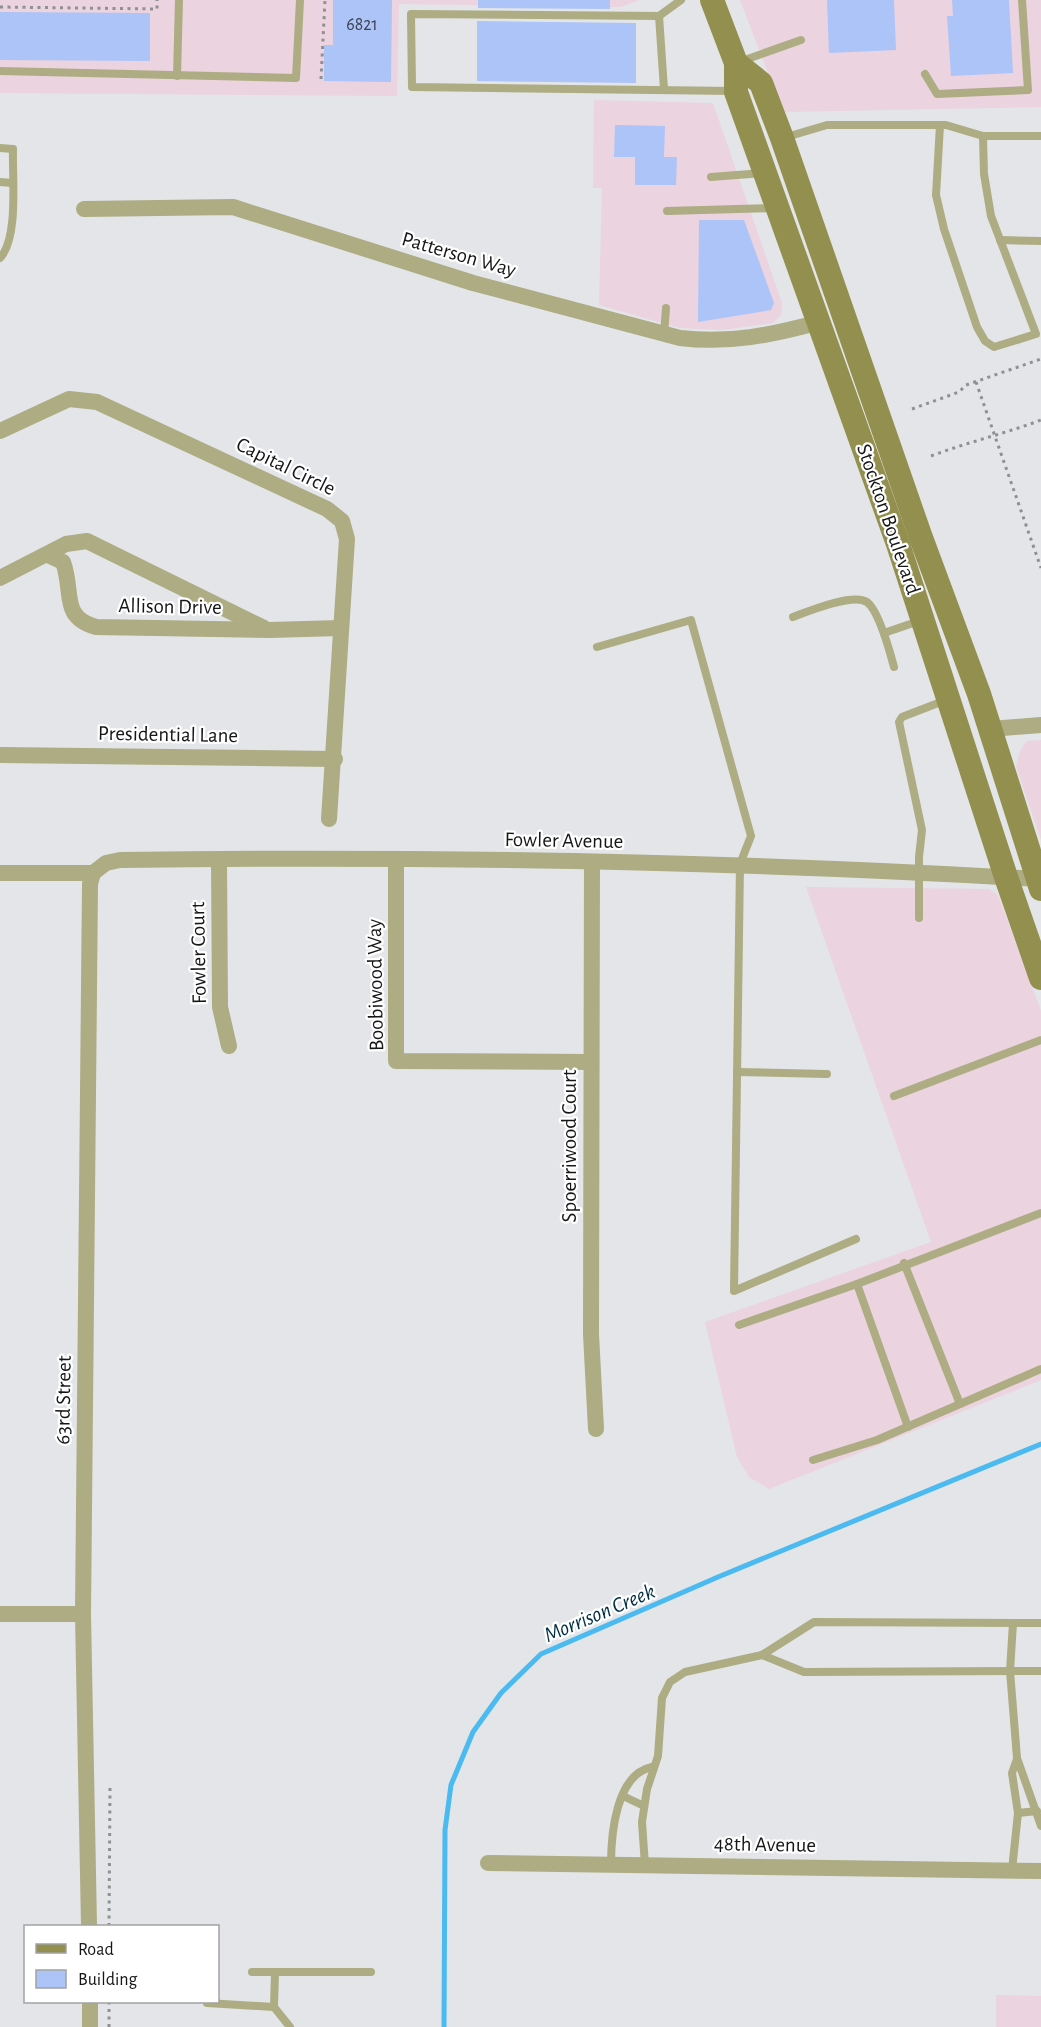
<svg xmlns="http://www.w3.org/2000/svg" width="1041" height="2027" viewBox="0 0 1041 2027" font-family="'Alegreya Sans',sans-serif">
  <style>
    .commercial { fill: #ebd3df }
    .lines { fill: none; stroke-linecap: round; stroke-linejoin: round }
    .stream { stroke: #4abaf1; stroke-width: 5 }
    .building { fill: #acc4f7 }
    .path { stroke: #8f9092; stroke-width: 3; stroke-dasharray: 3 4.5; stroke-linecap: butt }
    .lane { stroke: #adac82; stroke-width: 8 }
    .street { stroke: #adac82; stroke-width: 16 }
    .secondary { stroke: #93904f; stroke-width: 24 }
    .labels { text-anchor: middle; stroke-width: 4.5; stroke-linejoin: round; paint-order: stroke }
    .number-label { font-size: 18px; fill: #3c424f }
    .street-label { font-size: 21px; fill: #161617; stroke: #fff }
    .water-label { font-size: 22px; font-style: italic; fill: #002f45; stroke: #fff }
  </style>
  <rect width="100%" height="100%" fill="#e3e5e8"/>
  <g class="commercial">
    <path d="M0,0H639L621,7L399,4L397,96L0,93Z"/>
    <path d="M740,0H1041V107L783,112Z"/>
    <path d="M594,100L713,103L782,303L781,315L773,323L722,330L680,328L599,305L602,188H593Z"/>
    <path d="M1041,740V840L1016,766L1020,751L1027,741Z"/>
    <path d="M806,887L989,889L998,895L1041,1011V1380L769,1489L749,1477L737,1457L705,1322L931,1242Z"/>
    <path d="M996,1995L1041,1996V2027H996Z"/>
  </g>
  <g class="lines">
    <path class="stream" d="M444,2027L445,1830L451,1785L473,1732L501,1693L541,1654L718,1577L1041,1444"/>
  </g>
  <g class="building">
    <path d="M333,0H392L391,82L324,81V45H333Z"/>
    <path d="M478,0H610V9L478,8Z"/>
    <path d="M827,0H894L896,50L829,53Z"/>
    <path d="M952,0H1009L1013,73L951,76L947,16H953Z"/>
    <path d="M0,12L150,13V61L0,60Z"/>
    <path d="M477,21L636,23V83L477,81Z"/>
    <path d="M615,125L665,126L664,157H677L676,185H635V157H614Z"/>
    <path d="M699,220H744L774,303L771,310L698,322Z"/>
  </g>
  <g class="lines">
    <g class="path">
      <path d="M0,7L157,9V0"/>
      <path d="M321,79L325,0"/>
      <path d="M976,382L1041,568"/>
      <path d="M912,409L959,392L966,385L1041,359"/>
      <path d="M931,456C968,442 1004,434 1041,420"/>
      <path d="M109,1926L110,1788"/>
      <path d="M109,2027V2002"/>
    </g>
    <g class="lane">
      <path d="M681,0L659,16L411,14L412,87L735,91"/>
      <path d="M659,16L664,89"/>
      <path d="M739,62L801,40"/>
      <path d="M0,71L296,78L300,0"/>
      <path d="M925,74L937,94L1028,90L1022,0"/>
      <path d="M177,76L179,0"/>
      <path d="M940,125L936,195L944,229L977,327L985,341L994,347L1036,334L991,216L984,174L983,136"/>
      <path d="M783,138L827,125H946L983,136H1041"/>
      <path d="M0,148L13,149C12,176 19,238 0,258"/>
      <path d="M711,177L763,173"/>
      <path d="M0,182L12,183"/>
      <path d="M667,211L776,208"/>
      <path d="M1000,240L1041,241"/>
      <path d="M664,335L666,308"/>
      <path d="M793,617C809,611 852,593 867,602C879,611 890,652 894,667"/>
      <path d="M884,633L919,621"/>
      <path d="M597,647L691,620L751,836L740,864L734,1291L856,1239"/>
      <path d="M919,918V857L922,830L899,722L902,717L946,700"/>
      <path d="M737,1072L827,1074"/>
      <path d="M894,1096L1041,1040"/>
      <path d="M904,1263L960,1404"/>
      <path d="M857,1284L908,1427"/>
      <path d="M739,1325L857,1284L1041,1213"/>
      <path d="M813,1460L877,1440L1041,1369"/>
      <path d="M1013,1623L1010,1671L1017,1758L1041,1826"/>
      <path d="M762,1655L804,1672L1041,1671"/>
      <path d="M623,1796L644,1806"/>
      <path d="M1018,1813L1037,1811"/>
      <path d="M611,1865C611,1834 616,1774 652,1767"/>
      <path d="M645,1865L642,1822L647,1789L658,1756L662,1698L670,1682L685,1672L762,1655L814,1622L1041,1623"/>
      <path d="M1012,1870L1018,1813L1012,1773L1017,1759"/>
      <path d="M252,1972H371"/>
      <path d="M275,1972L274,2007L290,2027"/>
      <path d="M207,2003L274,2007"/>
    </g>
    <g class="street">
      <path d="M84,209L233,207L473,283L680,338C729,344 772,335 820,322"/>
      <path d="M0,431L69,399L97,402L327,509L342,521L347,539L329,819"/>
      <path d="M48,555L63,562C74,592 60,617 96,627L269,630L341,628"/>
      <path d="M0,578L66,544L87,541L264,628"/>
      <path d="M991,729L1041,725"/>
      <path d="M0,755L335,759"/>
      <path d="M219,859L220,1007L229,1046"/>
      <path d="M396,860V1061L591,1062"/>
      <path d="M592,862L591,1334L596,1429"/>
      <path d="M0,873H93"/>
      <path d="M93,873L106,863L120,860C426,856 732,861 1037,879"/>
      <path d="M0,1614H83"/>
      <path d="M488,1863L1041,1871"/>
      <path d="M89,1926L83,1614L90,884L93,873"/>
      <path d="M90,2002V2027"/>
    </g>
    <g class="secondary">
      <path d="M712,0L736,63V92L898,544L1006,877L1041,978"/>
      <path d="M736,63L761,83L782,138L920,535L979,694L1041,889"/>
    </g>
  </g>
  <g class="labels">
    <g class="number-label">
      <text x="362" y="30">6821</text>
    </g>
    <g class="street-label">
      <text transform="translate(459 254) rotate(16)" y="7">Patterson Way</text>
      <text transform="translate(286 466) rotate(26)" y="7">Capital Circle</text>
      <text transform="translate(889 519) rotate(71)" y="7">Stockton Boulevard</text>
      <text transform="translate(170 606) rotate(1)" y="7">Allison Drive</text>
      <text transform="translate(168 734) rotate(1)" y="7">Presidential Lane</text>
      <text transform="translate(564 840) rotate(1)" y="7">Fowler Avenue</text>
      <text transform="translate(198 953) rotate(-91)" y="7">Fowler Court</text>
      <text transform="translate(375 985) rotate(-91)" y="7">Boobiwood Way</text>
      <text transform="translate(569 1146) rotate(-90)" y="7">Spoerriwood Court</text>
      <text transform="translate(63 1400) rotate(-89)" y="7">63rd Street</text>
      <text transform="translate(765 1844) rotate(1)" y="7">48th Avenue</text>
    </g>
    <g class="water-label">
      <text transform="translate(599 1612) rotate(-23)" y="8">Morrison Creek</text>
    </g>
  </g>
  <rect x="24" y="1925" width="195" height="78" fill="#ffffff" stroke="#a2a2a2" stroke-width="1.5"/>
  <rect x="36" y="1944" width="30" height="9" fill="#93904f" stroke="#a2a2a2" stroke-width="1.5"/>
  <text x="78" y="1955" font-size="18" fill="#161617">Road</text>
  <rect x="36" y="1970" width="30" height="18" fill="#acc4f7" stroke="#a2a2a2" stroke-width="1.5"/>
  <text x="78" y="1985" font-size="18" fill="#161617">Building</text>
</svg>
